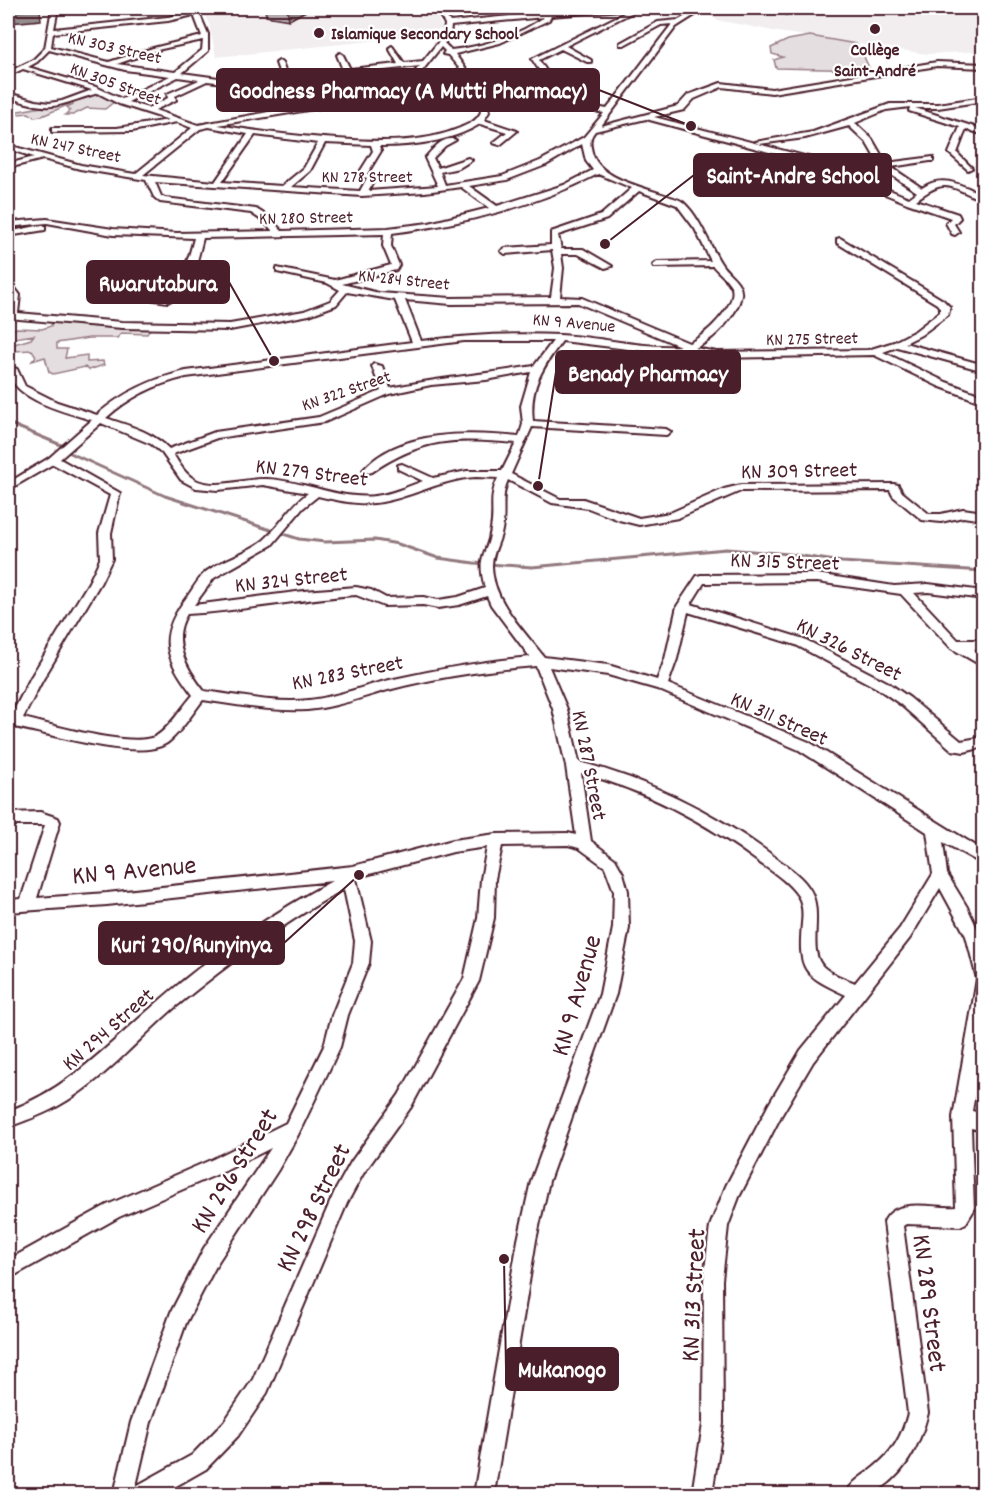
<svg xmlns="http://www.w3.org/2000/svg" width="991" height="1502" viewBox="0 0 991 1502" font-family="Dekko,sans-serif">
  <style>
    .built { fill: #f2eeef }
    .green { fill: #e5dee0; stroke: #987e86; stroke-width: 1.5 }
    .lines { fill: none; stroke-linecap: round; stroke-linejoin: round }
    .stream { stroke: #91787e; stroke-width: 3 }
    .minor-casing { stroke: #4a1f2b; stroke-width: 4 }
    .major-casing { stroke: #4a1f2b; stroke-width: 22 }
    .minor { fill: #fff; fill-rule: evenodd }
    .major { stroke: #fff; stroke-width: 18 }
    .wall { fill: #b5abaf; stroke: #4a1f2b; stroke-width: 1.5 }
    .shaded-wall { fill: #938b8e; stroke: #4a1f2b; stroke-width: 1.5 }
    .building { fill: #d2c7cb; stroke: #4a1f2b; stroke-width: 1.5 }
    .poi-dot { fill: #4a1f2b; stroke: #fff; stroke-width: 2 }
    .labels { text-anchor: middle; stroke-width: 4.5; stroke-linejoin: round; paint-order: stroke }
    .far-poi-label { font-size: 18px; font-weight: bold; fill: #4a1f2b; stroke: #fff; text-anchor: start }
    .far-street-label { font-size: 18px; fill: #4a1f2b; stroke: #fff }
    .street-label { font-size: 22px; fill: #4a1f2b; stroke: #fff }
    .near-street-label { font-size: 27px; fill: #4a1f2b; stroke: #fff }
    .leader { fill: none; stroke: #4a1f2b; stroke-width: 2 }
    .callout-dot { fill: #4a1f2b; stroke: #fff; stroke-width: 2 }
    .callout { fill: #4a1f2b; stroke: #4a1f2b; stroke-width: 2 }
    .callout-label { font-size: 24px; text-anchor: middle; font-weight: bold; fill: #fff }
  </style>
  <rect width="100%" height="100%" fill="#fff"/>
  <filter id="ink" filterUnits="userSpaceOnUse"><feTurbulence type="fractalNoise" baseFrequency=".0167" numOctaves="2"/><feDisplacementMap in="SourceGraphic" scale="12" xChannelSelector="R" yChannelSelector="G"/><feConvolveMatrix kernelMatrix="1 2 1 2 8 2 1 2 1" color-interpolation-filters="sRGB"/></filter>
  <g filter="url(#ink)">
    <g class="built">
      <path d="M201,8H432L443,29L381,40L216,57L209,24Z"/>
      <path d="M730,8L745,14L765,8H983V51L927,54L778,32L717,20L707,14Z"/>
    </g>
    <g class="green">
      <path d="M810,36L856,44L860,48L870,70L776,68L774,60L783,57L772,54L771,48L788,40Z"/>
      <path d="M94,93L115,101L105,109L87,108L73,115H65L70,110L67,107L73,104L72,101Z"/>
      <path d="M70,102V104L42,116L34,117L29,113L8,115V113Z"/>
      <path d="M53,319L151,327L147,334L122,333L117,338H89L57,343V349H67L65,358L87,355V362L103,361L104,365L89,370L85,367L53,374L49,372L45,357L32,361L36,356L32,350L14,351V344L31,339L34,335L8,339V331L17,328L42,329L51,326Z"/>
    </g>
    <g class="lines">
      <g class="stream">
        <path d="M8,423L61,445"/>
        <path d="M68,452L165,496L299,539L325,542L375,540L398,544L438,558L474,563L532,567L726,549L789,554L842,562L984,571"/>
      </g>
      <g class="minor-casing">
        <g id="minor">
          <path d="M52,8H58L54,29L168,17L193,12L191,8H197L208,34V51L182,73L233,80L281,77L276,63L279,61L282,63L287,76L343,70L337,55L340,53L343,55L350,69L398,64L389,48L392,46L404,63L423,61L444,35L445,24L435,8H441L450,22L548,12L625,8L622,10L551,16L549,20L500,43L455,54L475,82L530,76L533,78L478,86L487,102L541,97L545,99L541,101L488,106L489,112L484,120L517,131L500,145L493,143L507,132L480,124C451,142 412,146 379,146L381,151L367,174L376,177L368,191L438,186L425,158C433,149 443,135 456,140L445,146L433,158L438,168L468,158L472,160L459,168L440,172L445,185L502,176L540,161L584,137L604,113C563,105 553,92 532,59L634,8H641L566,46L591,60V62H587L561,49L539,60C559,91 569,102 607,109L672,24L661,25L624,45H620V43L658,22L679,20L699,8H706L676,27L601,126L678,106L688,95L721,83L772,89L937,62L984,64V68L937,66L772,93L722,87L694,99L684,110L654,117L812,158L909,198L917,192L881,168L866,142L849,126L805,138L759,144L755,142L813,132L890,104H938L984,97V101L938,108H915L984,130V135L966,129L957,153L972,168L968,170L949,153L960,127L909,111L910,107L886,110L855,123L872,139L886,163L933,157V161H930L891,167L922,188C943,173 963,186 984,195V199H979C948,185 945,178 916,200L958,214L960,218L954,224L959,232L955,235L952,234L946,223L951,218L907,203L806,162L646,119L595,131C589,138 590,144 592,152C598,179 644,187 668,196C673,198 680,199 684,203C702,220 709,246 722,265C728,274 743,282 741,295C738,315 713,341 695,348L717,352L868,350L894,342L915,331L940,312V308L937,304L837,243V239L840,238L943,300L950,307L948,315L921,335L905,343L984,365V371L897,347L883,352L946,382L984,396V403L938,386L874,355L717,358L684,352L661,353L562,341C543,367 529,387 533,421L666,429L671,432L666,435L532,427L511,474L560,499H583L639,518L670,513L724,489L741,485L894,484L898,485L902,492L929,514H941L963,509L984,512V520L963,517L941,522L922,520L893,496L890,490L741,491L678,518L639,525L619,520L588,508L552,503L508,480C500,497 506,512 502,530C500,542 492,553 492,566C492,600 524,631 544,657L608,665L657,680L665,659L677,606L697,576L701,575L817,574L894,586L928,584L984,591V599L928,592L914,593L958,640H984V648L974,649L984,656V667L951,648L901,594L817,582L704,583L691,604L804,639L887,682L910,698L961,741L984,737V747L964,752L952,750L900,704L877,688L796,645L688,612L677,659L668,684L809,742L984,851V865L943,842L947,874L967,907L984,943V1044L972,1111L984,1114V1131L971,1128L974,1210L966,1223L960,1226L906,1224L903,1226L928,1413C920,1444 904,1478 873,1493C867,1497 853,1495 846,1494C851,1482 863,1476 873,1468C892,1453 902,1437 908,1413L884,1222C895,1196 935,1209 956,1207L953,1117L977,979L966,936L940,888L910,938L813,1062L781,1116L739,1197L728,1226L722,1280L723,1424L712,1494H692L703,1424L704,1280L710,1226L726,1186L769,1104L801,1050L846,995C803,975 798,971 802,923C803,914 803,904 798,896C789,882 773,872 760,863C706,822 647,791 581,773L591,841L615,859L623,873L628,891L629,928L616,994L549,1181L536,1240L494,1494H474L518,1240L531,1181L600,994L613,928L614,891L605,867L579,848L568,845L502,846L495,879L494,918L479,981L411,1107L363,1174L347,1203L267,1393L238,1436L206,1469L162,1494H114L131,1422L171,1312L204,1248L271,1148L225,1171L119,1217L8,1279V1260L107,1205L213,1159L286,1123L324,1046L332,1015L353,963L355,941L344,889C283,923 226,965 173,1009C135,1042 102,1082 58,1106C42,1115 25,1121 8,1127V1111C69,1089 110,1043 159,1001C211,956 270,914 332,881L107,905L8,912V900L21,899L45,825H8V813L40,812L58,818L60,822L37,898L107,893L353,866L453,840L496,834L568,833L576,835L566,766L553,709L536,666C488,670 438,677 392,689C364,696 336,708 307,710C273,712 237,705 203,700C193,712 179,735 167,743C138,763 43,731 8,726V716H11L31,677L89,582L100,559L99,533L110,495L53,464L8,490V483L49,458L92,420C65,412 8,399 8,366L17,369L25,386L57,402L97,415C123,392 152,379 186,371L412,342L395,300L347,292L336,305L309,315L230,330L122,328L8,318L10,295L8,291V282L11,283L20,295L18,313L122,322L230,324L304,311L330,301L340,290L327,283L277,272V268L335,280L391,265L383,246L384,234L203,238C197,261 192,291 168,302L128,296L123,293L128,290L166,296C183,279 188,261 194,238L113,235L47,223L8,227V222L47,219L113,229L177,233L273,231L263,221L251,213L160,202L154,197L146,180L80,169L43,159L8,168V164L34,157L8,149V145L81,165L135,174L192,128L177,122L132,131L55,132H52V128H117L169,120L119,104L98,93C54,106 54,113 8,97V93L36,101L49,103L62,101L92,90L23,69L8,76V72L33,60L45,48ZM194,15L202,36L153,48L109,62L51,47L53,33L168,21ZM544,17C520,35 482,47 451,50L444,43L450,35L451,26ZM203,40L202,50L175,72L117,64L157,50ZM441,47L445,51L443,54L448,55C462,71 480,91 481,112C477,121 469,124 460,128C417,146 368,141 323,138C289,135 253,131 218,125L344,104L402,88L414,81ZM49,50L125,70L170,76L122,99L96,87L28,67L37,62ZM420,66C416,70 412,76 407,80C384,96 330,102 302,106L299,95L286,81ZM178,77L199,80L167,94L168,98L148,108L128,102ZM207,81L233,84L279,82L292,96L295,107L198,125L155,110L176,100L175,96ZM209,127L248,134L215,182L143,175L200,129ZM255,135L318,143L304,168L282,186L222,182ZM325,143L371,145L373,151L358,175L367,178L360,191L291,187L310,171ZM582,144L586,161L593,170L564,185L497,206L469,186L507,180L546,165ZM598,174L632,188L601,215L551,232V245L505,248L501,251L505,254L552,250L555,268L551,297L451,298L379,293L342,284L396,270L399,265L391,246L392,233C463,224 534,207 598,174ZM155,182L362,196L425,192L461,187L489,208L429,223L388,228L282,231L269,217L256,209L165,198L161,196ZM639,191L677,205L695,229L711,261L657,262L653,265L654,267L713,266C719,273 729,280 732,288C737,306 704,337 689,343L582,298L560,297L563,268L561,254H578L605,268L612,266L583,249H561L558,235L607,219ZM405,300L451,304L578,303L680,346C639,348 600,337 560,335C514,333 467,335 421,341ZM464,341H553L534,366C486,374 437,378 390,388L382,366L374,364L372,366L381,391L319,417L215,432L169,449C153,432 127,425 106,418C129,397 156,384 186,377ZM531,372L521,406L523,424L519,437C469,432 400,429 363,470L368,473L372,472C423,437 456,438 516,443L502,471H467L433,478L402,464L398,465V469L423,481C407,487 392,494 375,496C338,500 303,480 266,479C244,478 219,489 198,481C186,476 180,465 173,454L217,438L325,422L389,394L431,385L486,380ZM101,423L151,444L162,453L181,480L196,488L218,490L263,485L308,493C290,506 280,526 264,540C247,553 224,559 207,571C199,577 193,589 187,597C157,636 164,657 193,695C183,706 168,730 156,736C133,749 50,724 23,718L42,681L101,582L112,559L111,533L120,493L60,459ZM476,477L498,478C488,499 495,508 491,529C487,558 476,554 485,588L458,597L438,600L423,597L386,598L371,590L356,587L304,591L194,605L214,578L272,545L303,508L318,496C339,501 361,506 382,502C415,496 442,479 476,477ZM356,595L384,606L423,605L438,608L459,605L487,596L491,605L530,657C485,661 439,669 394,679C365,685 338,697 309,700C275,704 238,695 204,691C187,669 170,641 187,614C244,611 299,599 356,595ZM549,667L608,675L657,689L799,750L927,832L933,874L900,928L855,983C846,979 835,976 826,969C804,953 826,913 809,888C799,873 782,863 768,852C710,810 648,780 579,762L567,709ZM487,847L481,879L478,918L464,979L399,1095L351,1162L335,1191L253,1379L224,1422L192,1455L136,1486L151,1422L186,1323L218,1262L278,1170L298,1135L340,1047L348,1015L369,963L371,941L356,879L358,877L453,852Z"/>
          <path d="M42,225L45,226V230L8,236V232Z"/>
        </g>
      </g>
      <g class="major-casing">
        <path id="major" d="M8,8H15"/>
      </g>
      <use href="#minor" class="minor"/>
      <use href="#major" class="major"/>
    </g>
    <g class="wall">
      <path d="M265,8H311L289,20L266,16Z"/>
      <path d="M772,8H801L786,15L771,11Z"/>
    </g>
    <g class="shaded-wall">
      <path d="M38,8H40L41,20L10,23L8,12Z"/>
      <path d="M287,8H311L289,20Z"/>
      <path d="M788,8H801L786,15Z"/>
    </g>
    <path class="building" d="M14,8H38V9L8,12V9Z"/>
  </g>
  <g class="poi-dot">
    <circle cx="875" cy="29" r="6"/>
    <circle cx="319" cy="33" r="6"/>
  </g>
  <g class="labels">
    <g class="far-poi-label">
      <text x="331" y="39">Islamique Secondary School</text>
      <text x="875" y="55" text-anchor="middle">Collège<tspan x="875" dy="21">Saint-André</tspan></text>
    </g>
    <g class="far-street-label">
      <text transform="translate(115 47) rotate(13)" y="6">KN 303 Street</text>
      <text transform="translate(116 83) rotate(20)" y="6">KN 305 Street</text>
      <text transform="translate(76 147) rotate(12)" y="6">KN 247 Street</text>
      <text x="367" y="182">KN 278 Street</text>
      <text transform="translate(306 217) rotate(-1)" y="6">KN 280 Street</text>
      <text transform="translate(404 279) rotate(6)" y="6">KN 284 Street</text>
      <text transform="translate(574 322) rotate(5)" y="6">KN 9 Avenue</text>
      <text transform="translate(812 338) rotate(-1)" y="6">KN 275 Street</text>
      <text transform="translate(346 390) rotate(-19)" y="6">KN 322 Street</text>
    </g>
    <g class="street-label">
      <text transform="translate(799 469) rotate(-1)" y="8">KN 309 Street</text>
      <text transform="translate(312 471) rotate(7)" y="8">KN 279 Street</text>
      <text transform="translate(785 560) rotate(2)" y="8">KN 315 Street</text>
      <text transform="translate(291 578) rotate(-6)" y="8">KN 324 Street</text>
      <text transform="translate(850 648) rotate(27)" y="8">KN 326 Street</text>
      <text transform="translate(347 671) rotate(-11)" y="8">KN 283 Street</text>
      <text transform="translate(780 717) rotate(24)" y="8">KN 311 Street</text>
      <text transform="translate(591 765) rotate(79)" y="8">KN 287 Street</text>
      <text transform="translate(107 1028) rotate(-41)" y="8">KN 294 Street</text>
    </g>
    <g class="near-street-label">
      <text transform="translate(134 869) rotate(-5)" y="9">KN 9 Avenue</text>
      <text transform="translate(575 995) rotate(-74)" y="9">KN 9 Avenue</text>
      <text transform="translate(233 1170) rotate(-58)" y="9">KN 296 Street</text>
      <text transform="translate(312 1207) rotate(-64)" y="9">KN 298 Street</text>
      <text transform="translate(692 1295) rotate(-87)" y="9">KN 313 Street</text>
      <text transform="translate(931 1303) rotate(83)" y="9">KN 289 Street</text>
    </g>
  </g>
  <path class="leader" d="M691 126L599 90M605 244L694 175M274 361L229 282M538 486L556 372M359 875L284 943M504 1259L506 1369"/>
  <g class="callout-dot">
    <circle cx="691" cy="126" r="6"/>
    <circle cx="605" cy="244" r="6"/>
    <circle cx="274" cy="361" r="6"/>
    <circle cx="538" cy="486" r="6"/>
    <circle cx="359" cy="875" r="6"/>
    <circle cx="504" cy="1259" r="6"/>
  </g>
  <g class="callout">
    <rect x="217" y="69" width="382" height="42" rx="6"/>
    <rect x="694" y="154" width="197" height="42" rx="6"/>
    <rect x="87" y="261" width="142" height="42" rx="6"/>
    <rect x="556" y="351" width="184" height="42" rx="6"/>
    <rect x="99" y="922" width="185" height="42" rx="6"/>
    <rect x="506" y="1348" width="112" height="42" rx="6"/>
  </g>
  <g class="callout-label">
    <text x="408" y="98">Goodness Pharmacy (A Mutti Pharmacy)</text>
    <text x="793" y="183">Saint-Andre School</text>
    <text x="158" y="291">Rwarutabura</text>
    <text x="648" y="381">Benady Pharmacy</text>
    <text x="191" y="952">Kuri 290/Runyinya</text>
    <text x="562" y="1377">Mukanogo</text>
  </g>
  <rect width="991" height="1502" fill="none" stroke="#fff" stroke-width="30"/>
  <rect x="15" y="15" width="961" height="1472" fill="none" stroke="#4a1f2b" stroke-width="2" filter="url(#ink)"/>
</svg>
